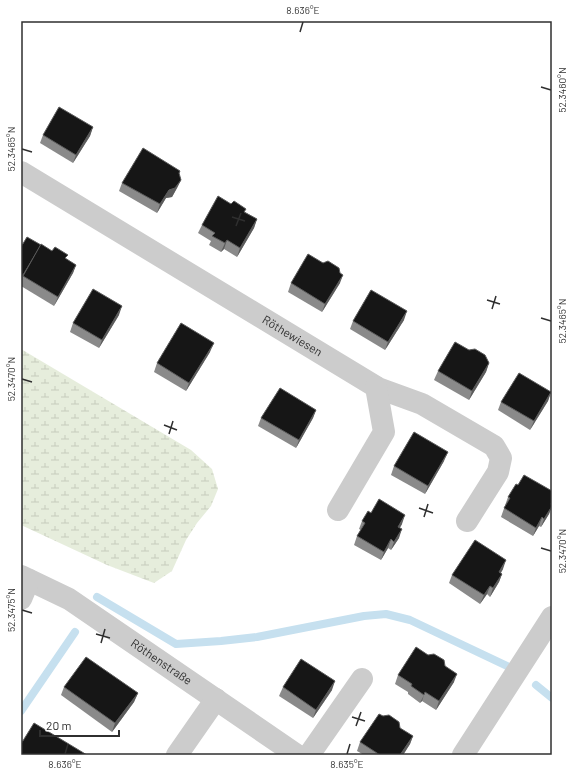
<svg xmlns="http://www.w3.org/2000/svg" width="573" height="776" viewBox="0 0 573 776" font-family="Barlow,sans-serif">
  <style>
    .wetland { fill: url(#wetland-marsh) }
    .lines { fill: none; stroke-linecap: round; stroke-linejoin: round }
    .stream { stroke: #c6e0ef; stroke-width: 8 }
    .minor { stroke: #ccc; stroke-width: 22 }
    .wall { fill: #8a8a8a }
    .shaded-wall { fill: #5c5c5c }
    .building { fill: #161616; stroke: #5c5c5c }
    .ticks { fill: none; stroke: #2f2f2f; stroke-width: 1.5 }
    .labels { text-anchor: middle; stroke-width: 4; stroke-linejoin: round; paint-order: stroke }
    .street-label { font-size: 12px; fill: #2f2f2f; stroke: #fff }
    .neatline { fill: none; stroke: #2f2f2f; stroke-width: 1.5 }
    .ticks-label { font-size: 10px; text-anchor: middle; fill: #2f2f2f }
  </style>
  <defs>
    <pattern id="wetland-marsh" width="20" height="14" patternUnits="userSpaceOnUse"><rect width="20" height="14" fill="#e6eddc"/><path d="M1 5h8M5 5V1M11 12h8M15 12V8" fill="none" stroke="#c6ccbd"/></pattern>
  </defs>
  <rect width="100%" height="100%" fill="#fff"/>
  <path class="wetland" d="M21,349L191,450L212,469L218,489L211,506L197,523L186,540L172,571L154,583L107,565L21,525Z"/>
  <g class="lines">
    <g class="stream">
      <path d="M97,597L176,644L221,641L257,637L364,616L386,614L410,620L509,667"/>
      <path d="M536,685L552,698"/>
      <path d="M21,711L75,632"/>
    </g>
    <g class="minor">
      <path id="s1" d="M21,172L378,388L422,404L494,446L501,458L498,472L467,521"/>
      <path d="M338,510L384,432L376,387"/>
      <path id="s2" d="M21,576L69,599L297,755"/>
      <path d="M21,599L29,580"/>
      <path d="M177,755L216,699"/>
      <path d="M309,755L362,679"/>
      <path d="M463,755L552,617"/>
    </g>
  </g>
  <g class="wall">
    <path d="M93,127L90,136L73,163L40,143L43,135Z"/>
    <path d="M180,171L179,174L181,180L177,188L172,197L166,198L157,213L119,191L122,183Z"/>
    <path d="M245,212L257,219L254,228L237,257L224,249L221,252L209,245L211,241L198,233L202,225Z"/>
    <path d="M21,247L66,259L76,265L73,273L54,306L21,286Z"/>
    <path d="M291,283H340L322,312L288,292Z"/>
    <path d="M119,315L99,348L70,332L73,323Z"/>
    <path d="M404,320L385,350L350,329L353,321Z"/>
    <path d="M210,352L186,391L154,372L157,363Z"/>
    <path d="M489,363L486,372L469,400L434,380L438,371Z"/>
    <path d="M551,392L548,401L530,430L498,410L501,402Z"/>
    <path d="M316,410L313,418L296,448L258,426L261,418Z"/>
    <path d="M444,461L425,494L391,475L394,466Z"/>
    <path d="M518,485L552,491V505L549,514L541,527L539,526L533,536L501,517L508,497Z"/>
    <path d="M371,513L402,524L400,528L399,538L391,550L388,548L381,560L354,545L357,536L361,530L359,529L362,521Z"/>
    <path d="M503,569L501,573L502,574L499,582L490,597L487,594L480,604L449,583L452,575Z"/>
    <path d="M445,666L454,682L436,710L422,701L420,703L408,694V692L395,684L398,675Z"/>
    <path d="M64,687L138,693L134,702L112,732L61,695Z"/>
    <path d="M283,687L332,690L313,718L279,696Z"/>
    <path d="M413,736L410,744L403,755H364L357,751L360,742Z"/>
  </g>
  <g class="shaded-wall">
    <path d="M93,127L90,136L73,163L76,155Z"/>
    <path d="M181,180L177,188L172,197L166,198L157,213L160,204L169,190Z"/>
    <path d="M257,219L254,228L237,257L240,248Z"/>
    <path d="M227,240L224,249L221,252L225,243Z"/>
    <path d="M76,265L73,273L54,306L58,297Z"/>
    <path d="M343,275L340,283L322,312L325,304Z"/>
    <path d="M122,306L119,315L99,348L102,340Z"/>
    <path d="M407,311L404,320L385,350L388,342Z"/>
    <path d="M214,343L210,352L186,391L189,383Z"/>
    <path d="M489,363L486,372L469,400L472,391Z"/>
    <path d="M551,392L548,401L530,430L534,421Z"/>
    <path d="M316,410L313,418L296,448L299,440Z"/>
    <path d="M448,452L444,461L425,494L428,486Z"/>
    <path d="M552,506L549,514L541,527L544,519Z"/>
    <path d="M405,515L402,524L395,535L398,527Z"/>
    <path d="M542,517L539,526L533,536L536,528Z"/>
    <path d="M402,529L399,538L391,550L394,542Z"/>
    <path d="M391,539L388,548L381,560L384,552Z"/>
    <path d="M506,560L503,569L496,580L499,572Z"/>
    <path d="M502,574L499,582L490,597L493,588Z"/>
    <path d="M490,586L487,594L480,604L484,595Z"/>
    <path d="M457,674L454,682L436,710L439,701Z"/>
    <path d="M335,681L332,690L313,718L316,710Z"/>
    <path d="M425,692L422,701L420,703L424,695Z"/>
    <path d="M138,693L134,702L112,732L115,723Z"/>
    <path d="M413,736L410,744L403,755H400Z"/>
  </g>
  <g class="building">
    <path d="M59,107L93,127L76,155L43,135Z"/>
    <path d="M143,148L180,171L179,173L181,180L175,188L169,190L160,204L122,183Z"/>
    <path d="M218,196L231,204L234,201L246,209L244,212L257,219L240,248L227,240L225,243L212,236L215,233L202,225Z"/>
    <path d="M27,237L41,245L23,275L21,274V247Z"/>
    <path d="M41,244L52,251L55,247L68,255L65,258L76,265L58,297L23,276Z"/>
    <path d="M308,254L323,263L328,261L339,268L340,273L343,275L325,304L291,283Z"/>
    <path d="M93,289L122,306L102,340L73,323Z"/>
    <path d="M371,290L407,311L388,342L353,321Z"/>
    <path d="M181,323L214,343L189,383L157,363Z"/>
    <path d="M455,342L469,350L475,349L485,355L489,363L472,391L438,371Z"/>
    <path d="M519,373L551,392L534,421L501,402Z"/>
    <path d="M280,388L316,410L299,440L261,418Z"/>
    <path d="M414,432L448,452L428,486L394,466Z"/>
    <path d="M524,475L552,491V501L551,504L552,506L544,519L542,517L536,528L504,508L510,498L508,497L516,484L518,485Z"/>
    <path d="M379,499L405,515L398,527L402,529L394,542L391,539L384,552L357,536L365,523L362,521L368,511L371,513Z"/>
    <path d="M475,540L506,560L499,572L502,574L493,588L490,586L484,595L452,575Z"/>
    <path d="M416,647L428,655L434,654L444,660L445,666L457,674L439,701L425,692L424,695L411,686L412,684L398,675Z"/>
    <path d="M86,657L138,693L115,723L64,687Z"/>
    <path d="M301,659L335,681L316,710L283,687Z"/>
    <path d="M379,714L383,716L389,715L399,722L400,728L413,736L400,755H380L360,742Z"/>
    <path d="M34,723L87,755H21V744Z"/>
  </g>
  <path class="ticks" d="M300,32L303,22M541,87L551,90M22,149L32,152M232,217L245,221M236,226L241,213M487,300L500,304M492,309L496,296M541,318L551,321M22,379L32,382M164,425L177,430M169,434L173,421M419,508L433,513M424,517L428,504M541,548L551,551M22,610L32,613M96,634L110,638M101,643L105,629M352,717L365,721M356,726L361,712M65,754L68,744M347,754L350,744"/>
  <g class="labels">
    <g class="street-label">
      <text dy="4" stroke="none"><textPath href="#s1" startOffset="317">Röthewiesen</textPath></text>
      <text dy="4" stroke="none"><textPath href="#s2" startOffset="165">Röthenstraße</textPath></text>
    </g>
  </g>
  <rect width="573" height="776" fill="none" stroke="#ffffff" stroke-width="44"/>
  <path d="M40 730v6h79v-6" fill="none" stroke="#2f2f2f" stroke-width="2"/>
  <text x="46" y="730" font-size="12" fill="#2f2f2f" stroke="#ffffff" stroke-width="3" paint-order="stroke">20 m</text>
  <rect x="22" y="22" width="529" height="732" class="neatline"/>
  <g class="ticks-label">
    <text x="303" y="14">8.636°E</text>
    <text transform="translate(562 90) rotate(-90)" y="4">52.3460°N</text>
    <text transform="translate(11 149) rotate(-90)" y="4">52.3465°N</text>
    <text transform="translate(562 321) rotate(-90)" y="4">52.3465°N</text>
    <text transform="translate(11 379) rotate(-90)" y="4">52.3470°N</text>
    <text transform="translate(562 551) rotate(-90)" y="4">52.3470°N</text>
    <text transform="translate(11 610) rotate(-90)" y="4">52.3475°N</text>
    <text x="65" y="768">8.636°E</text>
    <text x="347" y="768">8.635°E</text>
  </g>
</svg>
